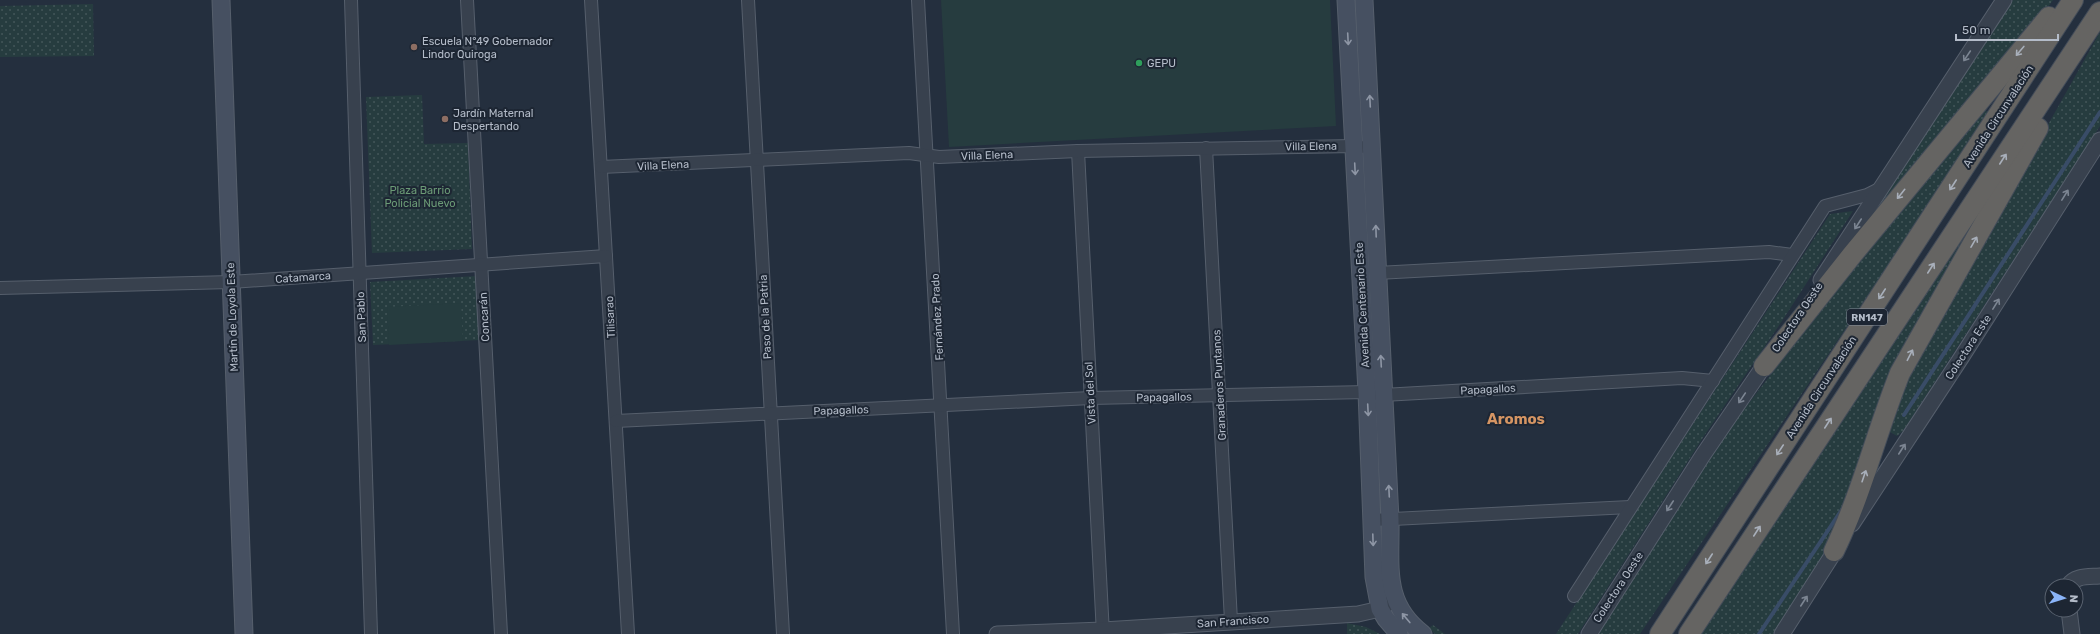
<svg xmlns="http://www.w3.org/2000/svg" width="2100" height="634" viewBox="0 0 2100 634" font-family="Rubik,sans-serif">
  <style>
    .grass { fill: url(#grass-dots) }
    .garden { fill: #263c3f }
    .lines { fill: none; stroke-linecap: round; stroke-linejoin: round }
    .stream { stroke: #394c67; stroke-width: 4 }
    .minor-casing { stroke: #565f6c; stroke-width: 14 }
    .tertiary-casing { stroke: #565f6c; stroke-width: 17 }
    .secondary-casing { stroke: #565f6c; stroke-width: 19 }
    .trunk-casing { stroke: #434c59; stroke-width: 22 }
    .minor { stroke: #38414e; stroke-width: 12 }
    .tertiary { stroke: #38414e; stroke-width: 15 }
    .secondary { stroke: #465061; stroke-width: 17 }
    .trunk { stroke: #656462; stroke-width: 20 }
    .oneway { stroke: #8e96a5 }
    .oneway2 { stroke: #a8afba }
    .oneway3 { stroke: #7c8592 }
    .education-dot { fill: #8d6e63; stroke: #1d2633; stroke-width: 1.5 }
    .leisure-dot { fill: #2e9e5b; stroke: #1d2633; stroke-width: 1.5 }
    .labels { text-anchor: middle; stroke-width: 4; stroke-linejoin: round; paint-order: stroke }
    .shield { fill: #1d2633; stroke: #878f9c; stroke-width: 1 }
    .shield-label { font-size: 10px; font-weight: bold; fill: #b4bcc9 }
    .poi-label { font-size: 11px; fill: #b4bcc9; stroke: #1d2633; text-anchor: start }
    .street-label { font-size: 11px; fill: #b4bcc9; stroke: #1d2633 }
    .park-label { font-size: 11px; fill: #6b9a76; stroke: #1d2633 }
    .district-label { font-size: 15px; font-weight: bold; fill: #d59563; stroke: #1d2633 }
  </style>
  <defs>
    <pattern id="grass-dots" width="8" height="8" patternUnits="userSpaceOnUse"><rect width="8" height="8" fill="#263c3f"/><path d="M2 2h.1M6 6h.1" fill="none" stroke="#435659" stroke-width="1.8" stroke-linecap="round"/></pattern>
  </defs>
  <rect width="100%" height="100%" fill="#242f3e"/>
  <g class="grass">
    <path d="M1353,0H1357L1364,131H1360Z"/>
    <path d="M2013,0H2053L2037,23L1849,247Z"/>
    <path d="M93,4L94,56L0,57V6Z"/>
    <path d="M2100,32V126L1903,431L1897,436L1888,431L1908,374Z"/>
    <path d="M422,95L424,144L468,143L472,249L372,253L366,97Z"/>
    <path d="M2042,105L1896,373L1840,527L1806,584L1773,634H1697Z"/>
    <path d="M1984,109L1990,114L1640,634H1596L1735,421L1888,222Z"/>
    <path d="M1853,211L1784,318L1704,436L1578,634H1556L1830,214Z"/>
    <path d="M477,276L480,340L373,345L370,282Z"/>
    <path d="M1347,623L1366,627L1380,634H1347Z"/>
    <path d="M1433,625L1445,634H1435L1429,628Z"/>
  </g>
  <g class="garden">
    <path d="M941,0H1330L1336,126L949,147Z"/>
    <path d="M461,303L463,341L389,345L387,307Z"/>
  </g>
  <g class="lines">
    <g class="stream">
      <path d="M1904,415L2100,112"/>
      <path d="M1759,634L1843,508"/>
    </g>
    <g class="minor-casing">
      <g id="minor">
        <path d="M351,0L371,634"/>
        <path d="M467,0L501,634"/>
        <path d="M591,0L628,634"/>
        <path d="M748,0L783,634"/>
        <path d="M918,0L953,634"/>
        <path d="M1206,148L1231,621"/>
        <path d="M1078,151L1103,634"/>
        <path d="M601,167L909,153L939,157L1078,151L1354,146L1361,147"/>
        <path d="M1377,273L1769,252L1792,255"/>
        <path d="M0,288L231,282L606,256"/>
        <path d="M616,421L1091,398L1367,392L1383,395L1682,378L1713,381"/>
        <path d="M1373,520L1630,507"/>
        <path d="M1574,596L1825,206L1867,195L1881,188"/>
      </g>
    </g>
    <g class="tertiary-casing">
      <g id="tertiary">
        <path d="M1821,280L2004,0"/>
        <path d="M1852,524L1961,358L2100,140"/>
        <path d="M2068,586C2075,575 2089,577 2100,576"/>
        <path d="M2069,610L2072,634"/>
        <path d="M997,634L1103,630L1358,614L1380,609L1394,599"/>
        <path d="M1589,634L1703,455L1770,357"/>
        <path d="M1782,634L1840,543"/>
      </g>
    </g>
    <g class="secondary-casing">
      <g id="secondary">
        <path d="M221,0L244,634"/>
        <path d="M1346,0L1367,392L1374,577L1380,609L1386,619L1399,634"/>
        <path d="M1364,0L1390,519C1391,566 1382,603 1423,634"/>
      </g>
    </g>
    <g class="trunk-casing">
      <g id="trunk">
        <path d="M1764,366L1852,255L2049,17"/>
        <path d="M1834,551C1862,493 1876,433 1900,373L2038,128"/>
        <path d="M1660,634L2073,0"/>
        <path d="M1689,634L2100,12"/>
      </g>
    </g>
    <use href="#minor" class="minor"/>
    <use href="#tertiary" class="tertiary"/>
    <use href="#secondary" class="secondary"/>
    <use href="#trunk" class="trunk"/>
  </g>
  <defs><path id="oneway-shaft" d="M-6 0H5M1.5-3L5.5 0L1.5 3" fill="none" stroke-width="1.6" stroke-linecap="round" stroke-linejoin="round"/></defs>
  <g class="oneway">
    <use href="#oneway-shaft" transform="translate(1348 39) rotate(87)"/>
    <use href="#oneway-shaft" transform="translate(1370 101) rotate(-93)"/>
    <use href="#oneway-shaft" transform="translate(1355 169) rotate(87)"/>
    <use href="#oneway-shaft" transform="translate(1376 231) rotate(-92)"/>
    <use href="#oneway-shaft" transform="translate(1381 361) rotate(-93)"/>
    <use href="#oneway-shaft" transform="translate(1368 410) rotate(87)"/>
    <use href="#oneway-shaft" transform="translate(1389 491) rotate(-93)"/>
    <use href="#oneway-shaft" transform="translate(1373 540) rotate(88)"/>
    <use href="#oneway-shaft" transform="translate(1406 618) rotate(-130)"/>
  </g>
  <g class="oneway2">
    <use href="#oneway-shaft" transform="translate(2020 51) rotate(130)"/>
    <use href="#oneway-shaft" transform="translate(2003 159) rotate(-57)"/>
    <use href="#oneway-shaft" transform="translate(1953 185) rotate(123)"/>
    <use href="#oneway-shaft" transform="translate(1901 194) rotate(129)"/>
    <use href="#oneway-shaft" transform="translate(1974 242) rotate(-60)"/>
    <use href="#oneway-shaft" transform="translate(1931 268) rotate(-57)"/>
    <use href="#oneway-shaft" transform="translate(1882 294) rotate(123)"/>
    <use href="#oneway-shaft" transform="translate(1910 355) rotate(-63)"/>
    <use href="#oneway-shaft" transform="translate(1828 423) rotate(-57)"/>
    <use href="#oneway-shaft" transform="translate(1780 450) rotate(123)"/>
    <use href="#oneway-shaft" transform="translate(1864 476) rotate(-71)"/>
    <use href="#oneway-shaft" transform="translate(1757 531) rotate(-57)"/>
    <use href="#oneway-shaft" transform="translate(1709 559) rotate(123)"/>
  </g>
  <g class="oneway3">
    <use href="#oneway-shaft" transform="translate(1967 56) rotate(124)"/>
    <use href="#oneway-shaft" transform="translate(2065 195) rotate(-58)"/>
    <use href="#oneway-shaft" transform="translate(1858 224) rotate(123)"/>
    <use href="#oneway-shaft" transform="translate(1996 304) rotate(-58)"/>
    <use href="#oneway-shaft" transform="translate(1742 398) rotate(124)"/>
    <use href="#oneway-shaft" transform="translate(1902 449) rotate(-57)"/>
    <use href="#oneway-shaft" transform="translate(1670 506) rotate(123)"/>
    <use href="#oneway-shaft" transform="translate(1804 601) rotate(-57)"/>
  </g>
  <g class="education-dot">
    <circle cx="414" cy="47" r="4"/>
    <circle cx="445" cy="119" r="4"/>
  </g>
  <circle class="leisure-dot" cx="1139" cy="63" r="4"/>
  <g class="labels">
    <rect class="shield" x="1847" y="309" width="40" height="16" rx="3"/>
    <g class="shield-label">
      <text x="1867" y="321">RN147</text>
    </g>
    <g class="poi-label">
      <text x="422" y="45">Escuela N°49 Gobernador<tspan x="422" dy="13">Lindor Quiroga</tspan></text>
      <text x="1147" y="67">GEPU</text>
      <text x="453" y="117">Jardín Maternal<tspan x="453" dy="13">Despertando</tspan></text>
    </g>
    <g class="street-label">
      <text transform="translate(1998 116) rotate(-57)" y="4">Avenida Circunvalación</text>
      <text transform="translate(1311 146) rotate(-1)" y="4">Villa Elena</text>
      <text transform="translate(987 155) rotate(-2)" y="4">Villa Elena</text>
      <text transform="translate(663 165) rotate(-3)" y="4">Villa Elena</text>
      <text transform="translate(303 277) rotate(-4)" y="4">Catamarca</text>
      <text transform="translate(1362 305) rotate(-93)" y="4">Avenida Centenario Este</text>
      <text transform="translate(232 317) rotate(-92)" y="4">Martín de Loyola Este</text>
      <text transform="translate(361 317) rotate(-92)" y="4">San Pablo</text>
      <text transform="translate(484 317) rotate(-93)" y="4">Concarán</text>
      <text transform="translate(610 317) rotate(-93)" y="4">Tilisarao</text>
      <text transform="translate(765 317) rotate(-93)" y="4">Paso de la Patria</text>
      <text transform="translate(937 317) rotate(-93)" y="4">Fernández Prado</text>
      <text transform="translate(1797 317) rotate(-56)" y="4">Colectora Oeste</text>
      <text transform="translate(1968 347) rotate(-57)" y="4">Colectora Este</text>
      <text transform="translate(1219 385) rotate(-93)" y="4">Granaderos Puntanos</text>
      <text transform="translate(1821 387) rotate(-57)" y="4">Avenida Circunvalación</text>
      <text transform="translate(1488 389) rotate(-3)" y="4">Papagallos</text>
      <text transform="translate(1090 393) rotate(-93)" y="4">Vista del Sol</text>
      <text transform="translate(1164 397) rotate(-1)" y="4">Papagallos</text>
      <text transform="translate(841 410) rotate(-2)" y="4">Papagallos</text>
      <text transform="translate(1618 587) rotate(-57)" y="4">Colectora Oeste</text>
      <text transform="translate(1233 621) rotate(-4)" y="4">San Francisco</text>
    </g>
    <g class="park-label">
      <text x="420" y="194">Plaza Barrio<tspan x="420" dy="13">Policial Nuevo</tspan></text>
    </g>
    <g class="district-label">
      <text x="1516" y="424">Aromos</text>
    </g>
  </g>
  <g transform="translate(2064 598) rotate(94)"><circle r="19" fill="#1d2633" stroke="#59626f"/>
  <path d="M0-3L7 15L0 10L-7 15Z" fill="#8ab4f8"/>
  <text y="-6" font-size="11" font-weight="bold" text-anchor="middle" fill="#b4bcc9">N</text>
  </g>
  <path d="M1956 34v6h102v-6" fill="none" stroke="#b4bcc9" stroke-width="2"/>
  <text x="1962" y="34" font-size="12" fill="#b4bcc9" stroke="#1d2633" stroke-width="3" paint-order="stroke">50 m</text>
</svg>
